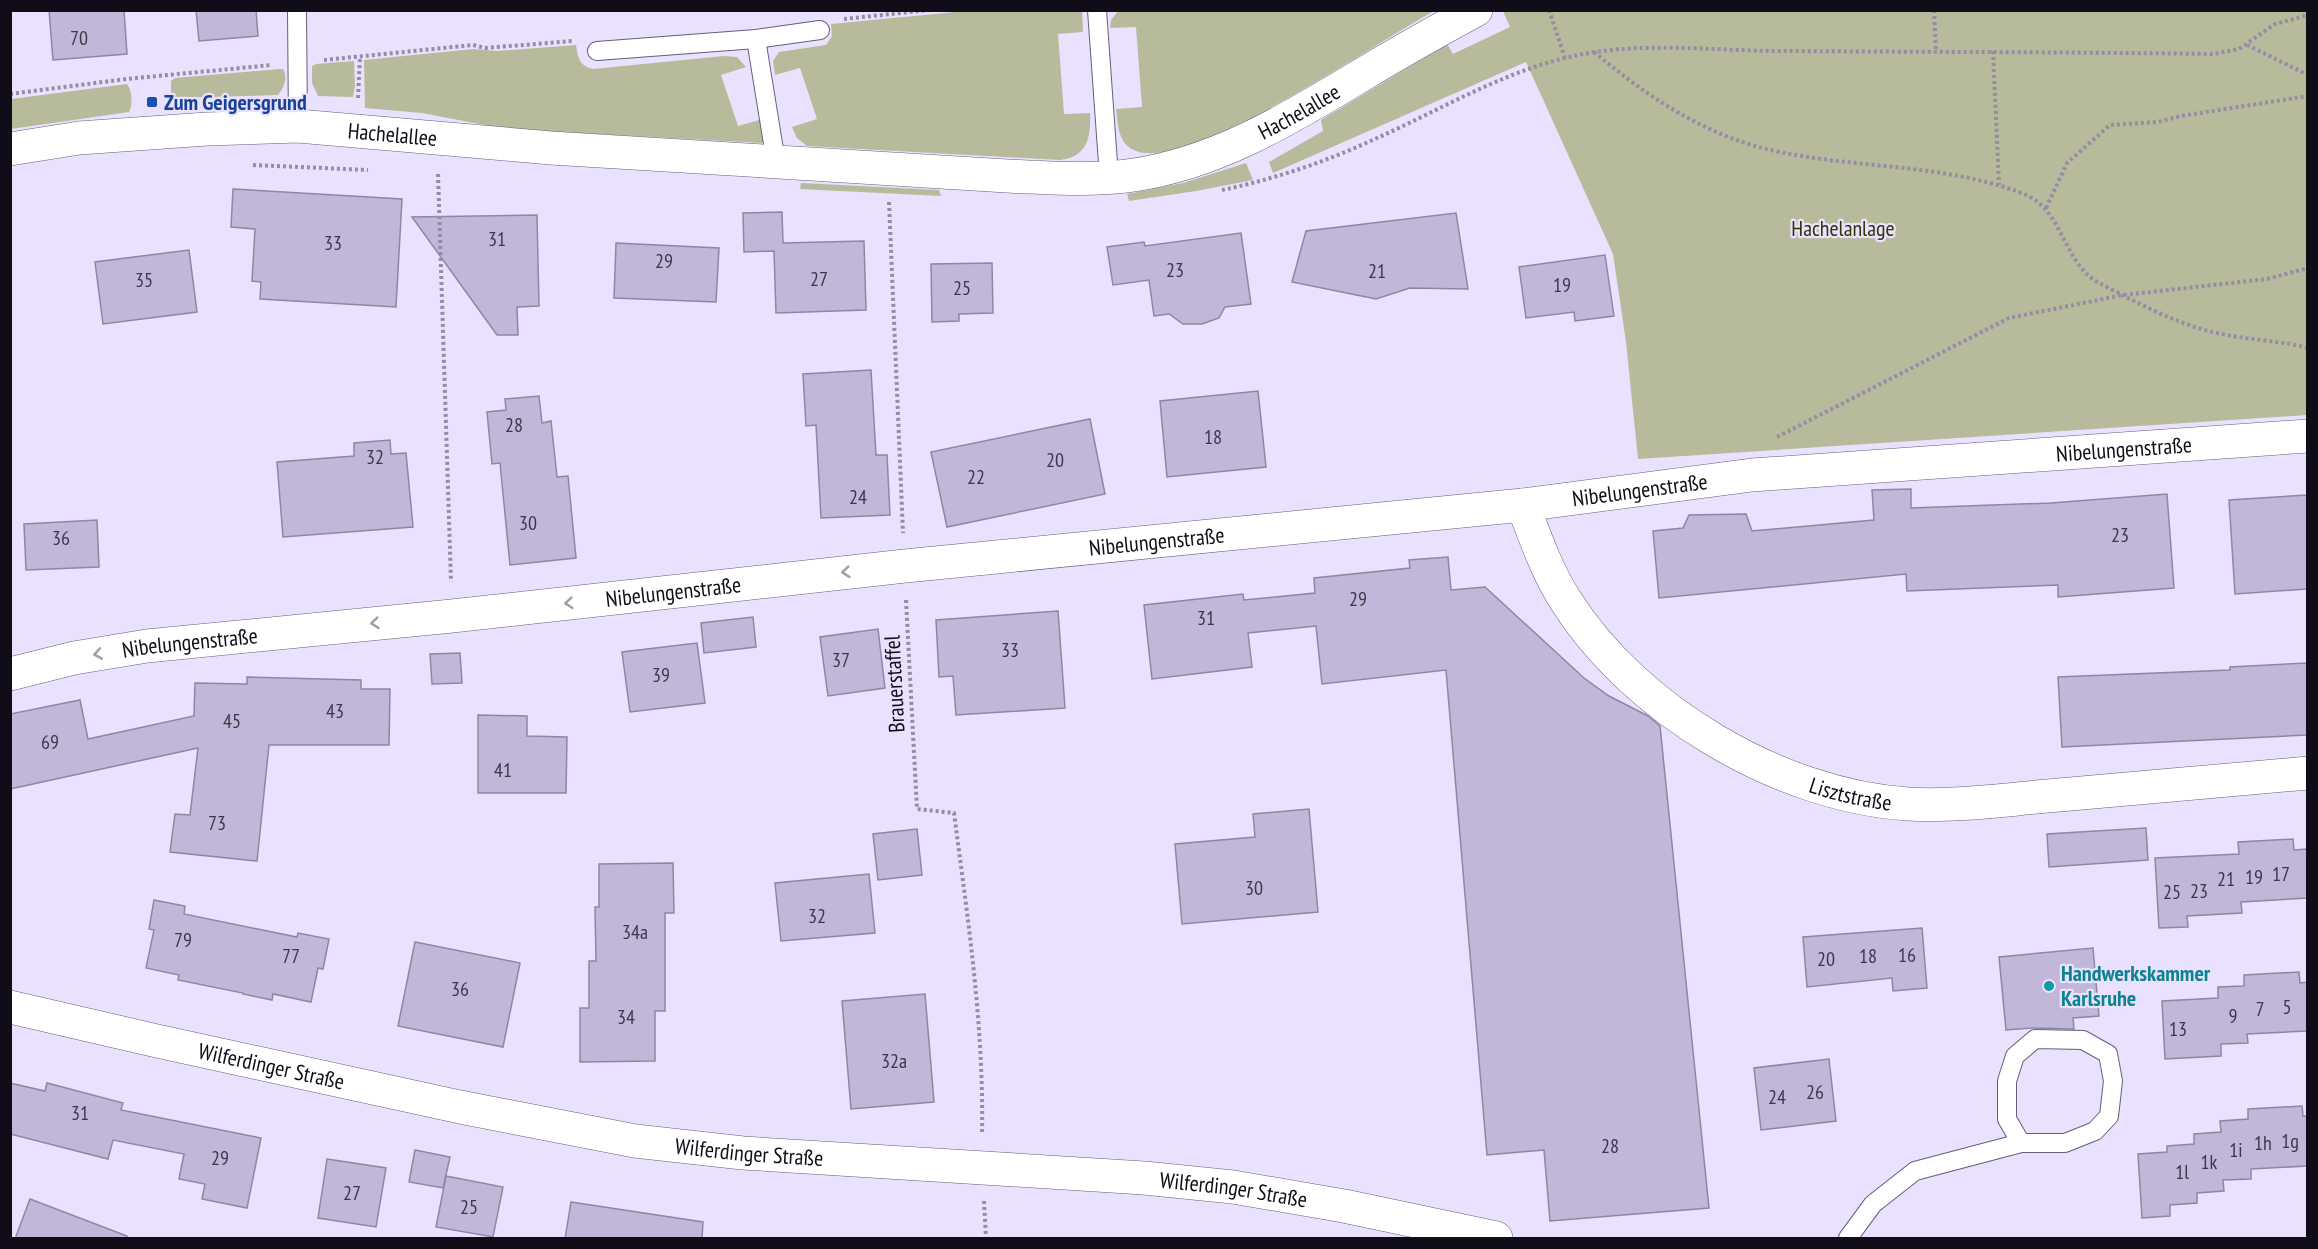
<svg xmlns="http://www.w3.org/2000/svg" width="2318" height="1249" viewBox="0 0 2318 1249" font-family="'PT Sans Narrow',sans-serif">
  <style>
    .green { fill: #b7bb9c }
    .building { fill: #c1b7d9; stroke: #8f86a6; stroke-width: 1.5 }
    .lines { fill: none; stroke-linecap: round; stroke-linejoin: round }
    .service-casing { stroke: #665d7b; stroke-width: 20 }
    .minor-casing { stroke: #665d7b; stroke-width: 34 }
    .tertiary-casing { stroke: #665d7b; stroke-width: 34 }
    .primary-casing { stroke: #665d7b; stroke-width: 34 }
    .path { stroke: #948da4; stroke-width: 4; stroke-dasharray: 3 3; stroke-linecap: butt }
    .service { stroke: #fff; stroke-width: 18 }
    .minor { stroke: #fff; stroke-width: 33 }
    .tertiary { stroke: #fff; stroke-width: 33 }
    .primary { stroke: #fff; stroke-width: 33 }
    .oneway { stroke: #9f9ea3 }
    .transit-dot { fill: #1a4fb4; stroke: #e9e1fe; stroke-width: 2 }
    .culture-dot { fill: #0f9aa8; stroke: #e9e1fe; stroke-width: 2 }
    .labels { text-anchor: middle; stroke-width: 4.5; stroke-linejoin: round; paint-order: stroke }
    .number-label { font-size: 20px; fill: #3c3748 }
    .transit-label { font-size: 22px; font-weight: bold; fill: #164399; stroke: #e9e1fe; text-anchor: start }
    .street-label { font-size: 22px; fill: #100c18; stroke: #e9e1fe }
    .park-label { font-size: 22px; fill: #313408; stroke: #e9e1fe }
    .culture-label { font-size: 22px; font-weight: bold; fill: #0d838f; stroke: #e9e1fe; text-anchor: start }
  </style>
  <rect width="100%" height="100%" fill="#e9e1fe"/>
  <g class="green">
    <path d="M966,11H1082L1083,32L1058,34L1064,114L1090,113C1091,136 1088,157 1060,160L807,146L797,138L792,127L817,119L800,68L775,75L773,61L779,52L826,45L832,36L831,24Z"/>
    <path d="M1118,11H1434C1380,40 1190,172 1136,151C1118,144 1118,126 1116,109L1142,107L1136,27L1110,28L1111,20Z"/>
    <path d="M1503,11H2307V415L1638,459L1626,342L1613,254L1526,62L1273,173L1269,162L1323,131L1321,120L1447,44L1453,54L1510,27Z"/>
    <path d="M576,45C578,57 579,66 593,69L724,56L737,57L746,67L721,75L738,126L763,119L765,141L762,143L523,130L495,127L422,113L365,108L364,60L473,49L498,51Z"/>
    <path d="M354,61L355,86L353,97L318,96L312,83V66L316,64Z"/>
    <path d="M279,69H283C288,77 284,88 278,95L174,98L171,95V81L175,78Z"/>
    <path d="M127,84C132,90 133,105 129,112L11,129V99Z"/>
    <path d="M1246,163L1253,180L1196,191L1129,201L1127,194L1183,183Z"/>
    <path d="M801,183L939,190L941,196L800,189Z"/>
  </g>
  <g class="building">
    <path d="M49,10H124L127,54L53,60Z"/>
    <path d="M196,10H256L258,36L199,41Z"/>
    <path d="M233,189L402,199L396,307L260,299L261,282L252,281L255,229L231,227Z"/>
    <path d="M782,212L783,243L864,241L866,310L776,313L774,251L744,252L743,213Z"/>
    <path d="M1456,213L1468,289L1410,288L1376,299L1292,282L1306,231Z"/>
    <path d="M537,215L539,306L517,307L518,335H497L412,217Z"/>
    <path d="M1241,233L1251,304L1225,307L1219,318L1202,324H1183L1169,314L1154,316L1149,280L1113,285L1107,247L1144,242L1145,246Z"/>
    <path d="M616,243L719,248L716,302L614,298Z"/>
    <path d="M189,250L197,312L103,324L95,262Z"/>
    <path d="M1605,255L1614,316L1575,321L1574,312L1526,318L1519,267Z"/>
    <path d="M992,263L993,313L959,314V321L932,322L931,264Z"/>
    <path d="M871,370L876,455H887L890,515L821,518L816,425L806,426L803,374Z"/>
    <path d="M1258,391L1266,467L1167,477L1160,401Z"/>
    <path d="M539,396L542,423L551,421L557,477L568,476L576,558L510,565L500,463L492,464L487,412L506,410L505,399Z"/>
    <path d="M1090,419L1105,494L947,527L931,452Z"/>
    <path d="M390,440L391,454L406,453L413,527L283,537L277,462L354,456V443Z"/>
    <path d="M1911,489V508L2051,503L2167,494L2174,588L2058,597V585L1907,591L1906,574L1659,598L1653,531L1683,528L1689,515L1746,514L1752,531L1874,520L1872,490Z"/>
    <path d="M2307,495V589L2235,594L2229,500Z"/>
    <path d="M97,520L99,567L26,570L24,524Z"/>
    <path d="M1448,557L1451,590L1485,587L1584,678L1609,696L1648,716L1660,726L1709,1208L1550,1221L1544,1150L1487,1155L1446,670L1322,684L1316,626L1248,633L1252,667L1152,679L1144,605L1243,594L1244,600L1315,593L1314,578L1410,568L1409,560Z"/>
    <path d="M1058,611L1065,708L956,715L953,676L939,677L936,620Z"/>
    <path d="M753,617L756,647L704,653L701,623Z"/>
    <path d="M878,629L885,688L828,696L820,637Z"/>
    <path d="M697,643L705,703L630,712L622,652Z"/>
    <path d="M460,653L462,683L432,684L430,654Z"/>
    <path d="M2307,663V735L2062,747L2058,677L2230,670V667Z"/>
    <path d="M247,677L361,680V689H390L389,745H269L257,861L170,852L175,814L190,815L198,748L10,789V714L80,700L88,739L194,716L195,683L247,684Z"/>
    <path d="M478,715L527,716V736L567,737L566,793H478Z"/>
    <path d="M1309,809L1318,912L1182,924L1175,844L1255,837L1253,814Z"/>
    <path d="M2146,828L2148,860L2049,867L2047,834Z"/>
    <path d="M917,829L922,875L878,880L873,834Z"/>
    <path d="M2293,839L2294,850L2307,849V898L2241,902L2242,913L2187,916L2188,927L2159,928L2155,858L2239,854L2238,842Z"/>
    <path d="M673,863L674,913H665V1011H655V1061L580,1062V1008H589V961H596L595,907H599V864Z"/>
    <path d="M869,874L875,933L781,941L775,883Z"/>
    <path d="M154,900L185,906L184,914L297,937L298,933L329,939L323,969L318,968L311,1002L273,994L272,1000L243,994V993L178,980L179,975L146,968L154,930L149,929Z"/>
    <path d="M1922,928L1927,988L1893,991L1892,978L1807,987L1803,937Z"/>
    <path d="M415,942L520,963L503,1047L398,1026Z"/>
    <path d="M2093,948L2099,1016L2073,1018L2074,1029L2032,1028L2006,1030L1999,957Z"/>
    <path d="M2299,972L2300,983L2307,982V1031L2247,1034L2248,1043L2221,1044V1056L2165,1059L2162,1001L2218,998V987L2244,986V975Z"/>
    <path d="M925,994L934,1102L851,1109L842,1001Z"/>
    <path d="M1829,1059L1836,1121L1761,1130L1754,1068Z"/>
    <path d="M10,1083L45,1091L47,1083L123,1103L121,1110L261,1138L247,1208L202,1199L205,1184L179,1179L184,1154L113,1140L108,1159L10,1134Z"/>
    <path d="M2302,1106L2303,1116H2307V1166L2251,1169V1179L2223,1180L2224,1191L2197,1193V1203L2170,1205V1216L2142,1218L2138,1154L2167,1152V1146L2194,1144V1134L2221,1132L2220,1121L2248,1119V1109Z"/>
    <path d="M415,1150L450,1157L443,1188L409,1182Z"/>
    <path d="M327,1159L386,1168L376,1227L318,1218Z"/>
    <path d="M446,1176L503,1187L493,1237L436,1227Z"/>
    <path d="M30,1199L127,1236V1239H15Z"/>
    <path d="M571,1202L703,1222L702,1239H565Z"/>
  </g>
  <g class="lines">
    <g class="service-casing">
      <g id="service">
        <path d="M297,10L298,126"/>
        <path d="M1097,10L1109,177"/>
        <path d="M756,39L776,162"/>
        <path d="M597,51L756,39L820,30"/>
        <path d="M1848,1238L1873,1204L1915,1171L2021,1143H2065L2095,1131L2109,1116L2113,1081L2108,1054L2083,1040L2035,1039L2015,1056L2007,1081V1119L2021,1143"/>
      </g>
    </g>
    <g class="minor-casing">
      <g id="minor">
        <path id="s1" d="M1523,505C1535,537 1547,572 1566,601C1635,710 1780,796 1908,804C1958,807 2009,799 2059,795C2142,788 2225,780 2308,773"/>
        <path id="s2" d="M10,674L74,658L147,646L452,616L905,566L1523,505L1752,475L2308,436"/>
      </g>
    </g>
    <g class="tertiary-casing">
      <g id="tertiary">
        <path id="s3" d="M10,149L79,138L207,129L298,126L551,148L1007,176C1049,178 1093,181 1134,175C1214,163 1282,123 1350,82C1391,57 1433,33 1476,10"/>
      </g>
    </g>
    <g class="primary-casing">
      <g id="primary">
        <path id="s4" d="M10,1007L157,1041L460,1107L635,1141L743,1153L1144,1178L1233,1187L1344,1206L1496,1238"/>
      </g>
    </g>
    <g class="path">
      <path d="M1549,10L1565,58"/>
      <path d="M1934,10L1936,52"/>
      <path d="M844,19L929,10"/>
      <path d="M2247,45L2308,75"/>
      <path d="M1993,51L1999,185"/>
      <path d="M1594,52C1648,97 1705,136 1775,151C1857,169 1944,163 2024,194C2062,209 2062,257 2094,280C2104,286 2116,291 2126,297C2158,313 2191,329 2227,335C2253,340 2282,341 2308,348"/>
      <path d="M324,60L473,45L485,48L573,41"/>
      <path d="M10,94L126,79L272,65"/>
      <path d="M358,98L360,57"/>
      <path d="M253,165L368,170"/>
      <path d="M438,174L451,582"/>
      <path d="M1222,190C1275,179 1328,161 1377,138C1438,111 1499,74 1565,58C1637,40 1710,51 1783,51C1927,52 2070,52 2213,54L2239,49L2275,24L2308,15"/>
      <path d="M889,202L903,533"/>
      <path d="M2046,208L2067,163L2110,125L2158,122L2181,116L2308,96"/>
      <path d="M1777,437L2009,318L2123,295L2267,279L2308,268"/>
      <path d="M906,600L917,809L954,813C968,920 984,1026 982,1134"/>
      <path d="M984,1201L986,1238"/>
    </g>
    <use href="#service" class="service"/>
    <use href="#minor" class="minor"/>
    <use href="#tertiary" class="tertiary"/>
    <use href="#primary" class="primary"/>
  </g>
  <defs><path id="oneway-chevron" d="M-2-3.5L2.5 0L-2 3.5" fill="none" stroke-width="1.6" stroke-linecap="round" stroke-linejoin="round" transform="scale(1.5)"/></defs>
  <g class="oneway">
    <use href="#oneway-chevron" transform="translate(846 572) rotate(174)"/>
    <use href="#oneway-chevron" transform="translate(569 603) rotate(174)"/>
    <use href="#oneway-chevron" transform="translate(375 623) rotate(174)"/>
    <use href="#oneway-chevron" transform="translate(98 654) rotate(170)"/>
  </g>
  <rect class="transit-dot" x="146" y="96" width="12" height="12" rx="3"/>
  <circle class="culture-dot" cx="2049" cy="986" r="6"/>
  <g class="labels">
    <g class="number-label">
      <text x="79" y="45">70</text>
      <text x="497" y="246">31</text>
      <text x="333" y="250">33</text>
      <text x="664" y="268">29</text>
      <text x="1175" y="277">23</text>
      <text x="1377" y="278">21</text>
      <text x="819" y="286">27</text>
      <text x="144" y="287">35</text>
      <text x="1562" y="292">19</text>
      <text x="962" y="295">25</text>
      <text x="514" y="432">28</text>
      <text x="1213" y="444">18</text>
      <text x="375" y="464">32</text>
      <text x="1055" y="467">20</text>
      <text x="976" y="484">22</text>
      <text x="858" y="504">24</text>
      <text x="528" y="530">30</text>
      <text x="2120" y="542">23</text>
      <text x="61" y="545">36</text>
      <text x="1358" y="606">29</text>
      <text x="1206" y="625">31</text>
      <text x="1010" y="657">33</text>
      <text x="841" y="667">37</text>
      <text x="661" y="682">39</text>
      <text x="335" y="718">43</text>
      <text x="232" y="728">45</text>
      <text x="50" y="749">69</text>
      <text x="503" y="777">41</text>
      <text x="217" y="830">73</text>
      <text x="2281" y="881">17</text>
      <text x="2254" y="884">19</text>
      <text x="2226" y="886">21</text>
      <text x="1254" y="895">30</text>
      <text x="2199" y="898">23</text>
      <text x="2172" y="899">25</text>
      <text x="817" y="923">32</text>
      <text x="635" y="939">34a</text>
      <text x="183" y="947">79</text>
      <text x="1907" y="962">16</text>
      <text x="291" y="963">77</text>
      <text x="1868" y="963">18</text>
      <text x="1826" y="966">20</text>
      <text x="460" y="996">36</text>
      <text x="2287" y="1014">5</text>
      <text x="2260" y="1016">7</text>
      <text x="2233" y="1023">9</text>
      <text x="626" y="1024">34</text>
      <text x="2178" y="1036">13</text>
      <text x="894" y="1068">32a</text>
      <text x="1815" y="1099">26</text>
      <text x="1777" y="1104">24</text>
      <text x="80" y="1120">31</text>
      <text x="2290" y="1148">1g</text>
      <text x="2263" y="1150">1h</text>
      <text x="1610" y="1153">28</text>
      <text x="2236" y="1157">1i</text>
      <text x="220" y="1165">29</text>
      <text x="2209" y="1169">1k</text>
      <text x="2182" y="1179">1l</text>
      <text x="352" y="1200">27</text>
      <text x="469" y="1214">25</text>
    </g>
    <g class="transit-label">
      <text x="164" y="110">Zum Geigersgrund</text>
    </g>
    <g class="street-label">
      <text dy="8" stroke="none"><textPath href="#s3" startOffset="1305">Hachelallee</textPath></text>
      <text dy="8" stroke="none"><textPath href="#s3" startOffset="384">Hachelallee</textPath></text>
      <text dy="8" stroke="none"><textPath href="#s2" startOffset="2127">Nibelungenstraße</textPath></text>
      <text dy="8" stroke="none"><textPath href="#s2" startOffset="1641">Nibelungenstraße</textPath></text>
      <text dy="8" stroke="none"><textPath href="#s2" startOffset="1155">Nibelungenstraße</textPath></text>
      <text dy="8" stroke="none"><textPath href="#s2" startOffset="669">Nibelungenstraße</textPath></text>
      <text dy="8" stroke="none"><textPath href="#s2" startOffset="183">Nibelungenstraße</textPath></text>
      <text transform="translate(894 684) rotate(-93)" y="8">Brauerstaffel</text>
      <text dy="8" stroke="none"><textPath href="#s1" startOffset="458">Lisztstraße</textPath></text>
      <text dy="8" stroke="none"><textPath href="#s4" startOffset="268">Wilferdinger Straße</textPath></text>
      <text dy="8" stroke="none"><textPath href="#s4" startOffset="754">Wilferdinger Straße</textPath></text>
      <text dy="8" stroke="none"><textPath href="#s4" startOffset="1240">Wilferdinger Straße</textPath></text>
    </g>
    <g class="park-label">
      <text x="1843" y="236">Hachelanlage</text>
    </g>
    <g class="culture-label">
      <text x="2061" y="981">Handwerkskammer<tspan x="2061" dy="25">Karlsruhe</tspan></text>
    </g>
  </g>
  <rect width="2318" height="1249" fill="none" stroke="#100c18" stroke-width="24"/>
</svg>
